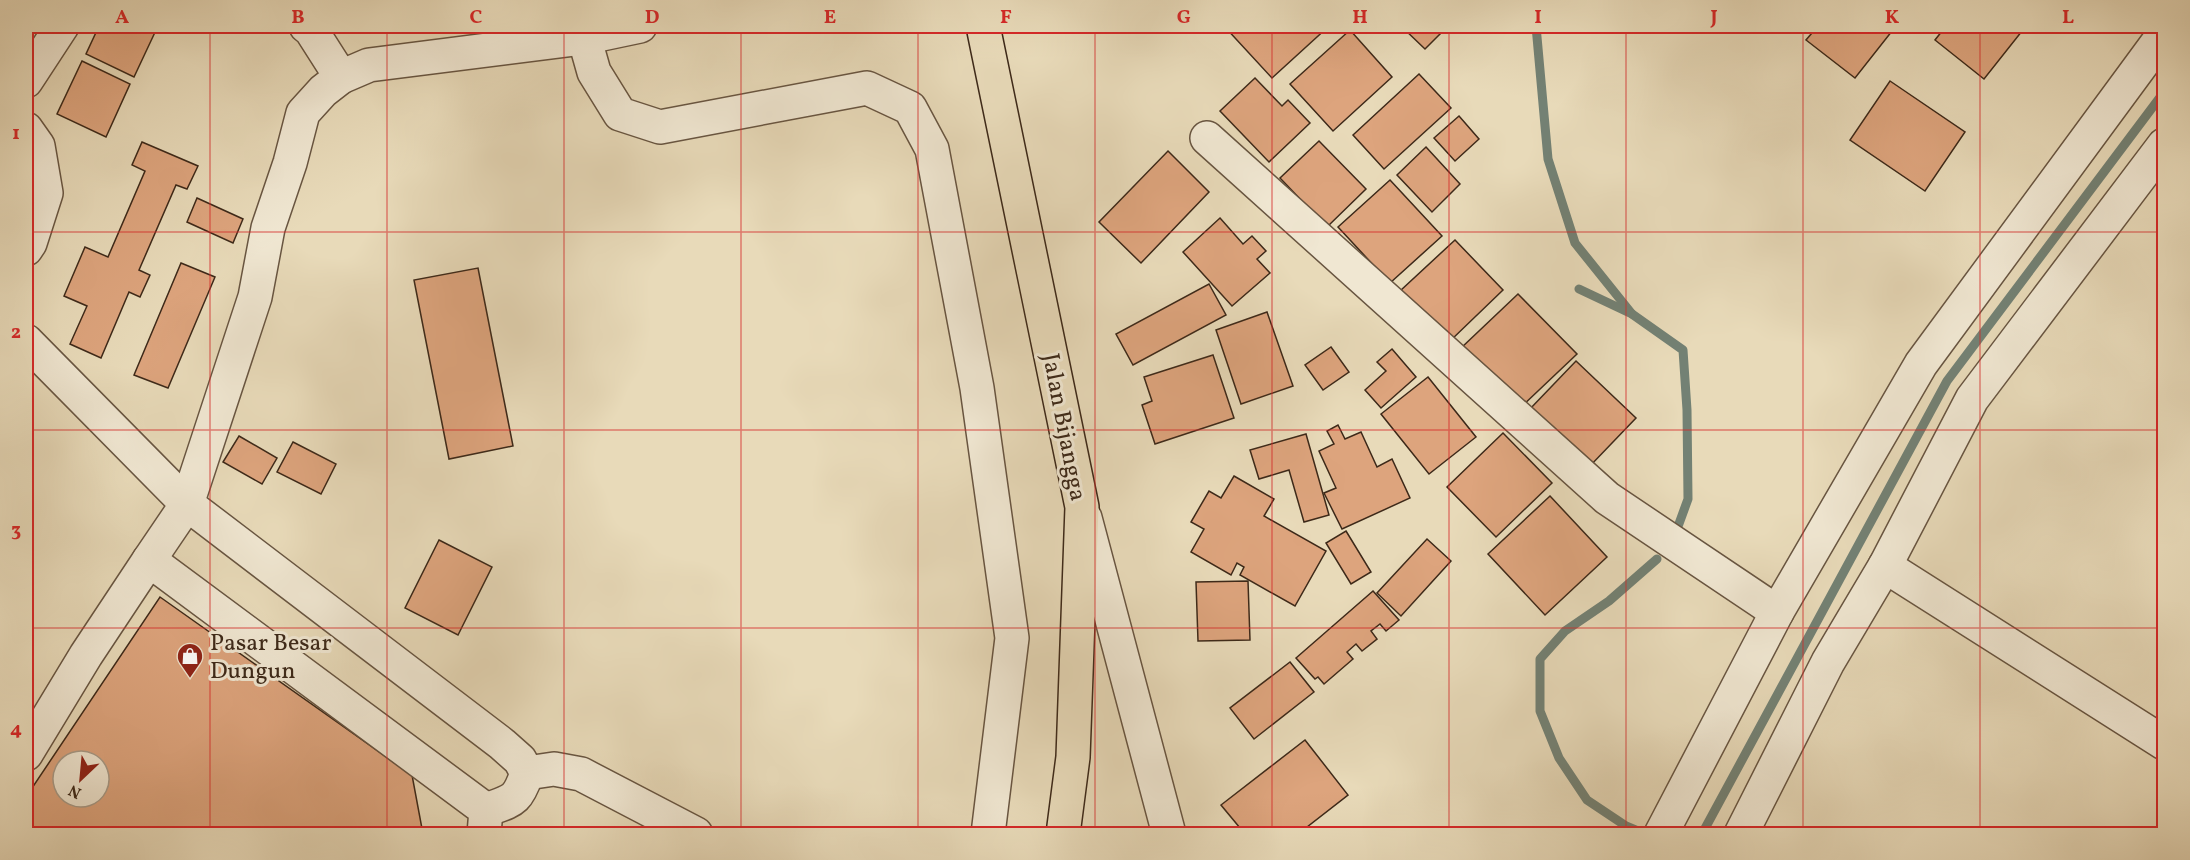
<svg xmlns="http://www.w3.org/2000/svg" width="2190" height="860" viewBox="0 0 2190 860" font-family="Vollkorn,serif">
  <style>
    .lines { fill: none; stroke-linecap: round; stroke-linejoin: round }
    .stream { stroke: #738174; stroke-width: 9 }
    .building { fill: #dda47d; stroke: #3d2919; stroke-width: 1.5; fill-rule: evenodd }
    .minor-casing { stroke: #685541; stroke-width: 36 }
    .major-casing { stroke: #3d2919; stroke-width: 36 }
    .minor { stroke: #f0e7d2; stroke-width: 33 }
    .major { stroke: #e8dab9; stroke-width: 33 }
    .grid { fill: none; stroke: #d62828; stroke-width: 1.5; stroke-opacity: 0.55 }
    .labels { text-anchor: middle; stroke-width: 6; stroke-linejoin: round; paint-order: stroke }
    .street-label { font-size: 24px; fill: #3d2919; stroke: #f0e7d2 }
    .poi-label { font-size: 24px; fill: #3d2919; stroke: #f0e7d2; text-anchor: start }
    .neatline { fill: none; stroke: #d62828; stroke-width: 2 }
    .grid-label { font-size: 20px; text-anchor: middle; font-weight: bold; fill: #d62828 }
  </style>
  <rect width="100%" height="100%" fill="#e8dab9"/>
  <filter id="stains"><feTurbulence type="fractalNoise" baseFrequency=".00333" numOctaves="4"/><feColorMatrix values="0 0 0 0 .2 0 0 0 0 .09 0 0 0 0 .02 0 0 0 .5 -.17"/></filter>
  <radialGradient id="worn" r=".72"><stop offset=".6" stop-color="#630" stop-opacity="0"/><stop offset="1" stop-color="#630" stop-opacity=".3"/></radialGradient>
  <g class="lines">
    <g class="stream">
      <path d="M1536,26L1548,159L1575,243L1632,314"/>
      <path d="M1579,289L1632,314L1683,350L1687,410L1688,499L1676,532"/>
      <path d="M1645,834L1626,826L1587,800L1559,758L1540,711V659L1565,631L1609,601L1657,559"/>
      <path d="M1702,834L1947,381L2164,92"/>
    </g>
  </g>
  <g class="building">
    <path d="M99,26H152L157,28L134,77L86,54Z"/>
    <path d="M1224,26H1329L1272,78Z"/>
    <path d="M1401,26H1448L1425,49Z"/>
    <path d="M1818,26H1896L1855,78L1806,40Z"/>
    <path d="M1946,26H2026L1984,79L1935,40Z"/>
    <path d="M1350,30L1392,77L1333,131L1290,84Z"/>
    <path d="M82,61L130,84L106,137L57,114Z"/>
    <path d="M1419,74L1451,108L1384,169L1353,135Z"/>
    <path d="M1255,78L1282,106L1288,100L1310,123L1269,162L1220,111Z"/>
    <path d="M1890,81L1965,132L1925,191L1850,140Z"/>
    <path d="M1459,116L1479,139L1455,161L1434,138Z"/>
    <path d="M1319,141L1366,189L1327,227L1280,178Z"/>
    <path d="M142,142L198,166L187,189L176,185L139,270L150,275L140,297L129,292L101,358L70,344L87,306L64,296L85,247L108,257L145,171L132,165Z"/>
    <path d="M1426,147L1460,184L1432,212L1397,175Z"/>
    <path d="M1168,151L1209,192L1141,263L1099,222Z"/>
    <path d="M1390,180L1442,236L1390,283L1338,227Z"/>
    <path d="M197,198L243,219L233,243L187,222Z"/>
    <path d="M1220,218L1243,244L1252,236L1266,251L1257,259L1270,273L1232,306L1183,252Z"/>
    <path d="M1455,240L1503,290L1449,342L1400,291Z"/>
    <path d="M181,263L215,277L168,388L134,375Z"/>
    <path d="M478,268L513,446L449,459L414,280Z"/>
    <path d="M1209,284L1226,315L1133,365L1116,334Z"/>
    <path d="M1518,294L1577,354L1519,409L1460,349Z"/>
    <path d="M1267,312L1293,386L1241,404L1216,330Z"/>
    <path d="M1331,347L1349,372L1323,390L1305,365Z"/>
    <path d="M1392,349L1416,377L1381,408L1365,390L1386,371L1377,362Z"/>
    <path d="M1213,355L1234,418L1155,444L1142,405L1152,401L1144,377Z"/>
    <path d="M1576,361L1636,418L1589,467L1529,410Z"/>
    <path d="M1428,377L1476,437L1429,474L1381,414Z"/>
    <path d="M1338,425L1345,439L1361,432L1377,467L1392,459L1410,498L1342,529L1324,493L1336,488L1319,451L1334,444L1327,431Z"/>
    <path d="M1503,433L1552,483L1496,537L1447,487Z"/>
    <path d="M1306,434L1329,515L1304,522L1289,470L1259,479L1250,450Z"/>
    <path d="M239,436L277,458L262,484L223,462Z"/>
    <path d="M293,442L336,464L321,494L277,472Z"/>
    <path d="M1234,476L1274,499L1264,516L1326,551L1295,606L1240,575L1244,567L1237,563L1231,575L1191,552L1204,529L1191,522L1209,491L1221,498Z"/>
    <path d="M1550,496L1607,557L1545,615L1488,554Z"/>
    <path d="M1346,531L1371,572L1351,584L1326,543Z"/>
    <path d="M1427,539L1451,561L1401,616L1377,593Z"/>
    <path d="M439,540L492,567L458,635L405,608Z"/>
    <path d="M1248,581L1250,640L1198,641L1196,582Z"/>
    <path d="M1373,591L1399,620L1386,631L1380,624L1371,631L1377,639L1362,651L1356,644L1347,652L1353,659L1324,684L1318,677L1315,679L1296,658Z"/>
    <path d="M160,597L412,775L423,834H26V797ZM63,761H99V797H63Z"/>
    <path d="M1290,662L1314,692L1254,739L1230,708Z"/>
    <path d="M1305,740L1348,795L1298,834H1245L1221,805Z"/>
  </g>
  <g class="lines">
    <g class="minor-casing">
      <g id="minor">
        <path d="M306,26L311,30L341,77"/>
        <path d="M581,26L594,72L620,114L660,127L867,88L910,108L932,149L977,388L1012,638L988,834"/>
        <path d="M26,81L62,26"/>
        <path d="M26,129L38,146L46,193L30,243L26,249"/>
        <path d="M1207,138L1607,498L1777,612"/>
        <path d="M26,341L187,504L502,744L520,760L527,773C517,802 513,800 486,810"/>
        <path d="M1085,518L1169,834"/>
        <path d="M149,560L187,504L255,297L268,228L290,163L303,113L323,91L341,77L369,65L583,38L640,26"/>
        <path d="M1885,566L2164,743"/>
        <path d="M26,754L86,655L149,560L486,810L484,834"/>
        <path d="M527,773L554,769L581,774L696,834"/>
        <path d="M1661,834L1777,612L1921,364L2164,34"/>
        <path d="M1741,834L1828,662L1885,566L1972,399L2164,145"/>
      </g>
    </g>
    <g class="major-casing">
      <path id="major" d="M983,26L1082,507L1073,757L1063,834"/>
    </g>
    <use href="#minor" class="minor"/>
    <use href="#major" class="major"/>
  </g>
  <path class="grid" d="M210,26V834M387,26V834M564,26V834M741,26V834M918,26V834M1095,26V834M1272,26V834M1449,26V834M1626,26V834M1803,26V834M1980,26V834M26,232H2164M26,430H2164M26,628H2164"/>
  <defs>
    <g id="shop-pin" transform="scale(1.35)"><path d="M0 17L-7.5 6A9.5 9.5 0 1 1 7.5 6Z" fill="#8f2418" stroke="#f0e7d2"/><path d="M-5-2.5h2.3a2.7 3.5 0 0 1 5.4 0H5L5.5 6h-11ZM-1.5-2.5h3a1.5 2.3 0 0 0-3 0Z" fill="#fff"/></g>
  </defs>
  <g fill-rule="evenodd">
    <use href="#shop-pin" x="190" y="656"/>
  </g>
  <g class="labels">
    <g class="street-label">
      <text transform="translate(1065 427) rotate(79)" y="8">Jalan Bijangga</text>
    </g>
    <g class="poi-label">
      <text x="210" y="650">Pasar Besar<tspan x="210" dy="28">Dungun</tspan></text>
    </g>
  </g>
  <rect width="2190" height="860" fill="none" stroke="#e8dab9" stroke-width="66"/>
  <g transform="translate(81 779) rotate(206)"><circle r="28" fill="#f0e7d2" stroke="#a89b88" stroke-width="1.5"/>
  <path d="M0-4.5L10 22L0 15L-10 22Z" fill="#8f2418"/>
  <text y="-9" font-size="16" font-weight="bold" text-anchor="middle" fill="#3d2919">N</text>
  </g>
  <rect x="33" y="33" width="2124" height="794" class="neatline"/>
  <g class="grid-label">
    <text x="122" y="23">A</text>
    <text x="298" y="23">B</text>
    <text x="476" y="23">C</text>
    <text x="652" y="23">D</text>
    <text x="830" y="23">E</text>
    <text x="1006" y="23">F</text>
    <text x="1184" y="23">G</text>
    <text x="1360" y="23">H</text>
    <text x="1538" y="23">I</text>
    <text x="1714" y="23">J</text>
    <text x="1892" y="23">K</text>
    <text x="2068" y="23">L</text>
    <text x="16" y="139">1</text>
    <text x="16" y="338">2</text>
    <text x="16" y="536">3</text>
    <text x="16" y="735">4</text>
  </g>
  <rect width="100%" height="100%" filter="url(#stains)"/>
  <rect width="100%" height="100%" fill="url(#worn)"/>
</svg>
